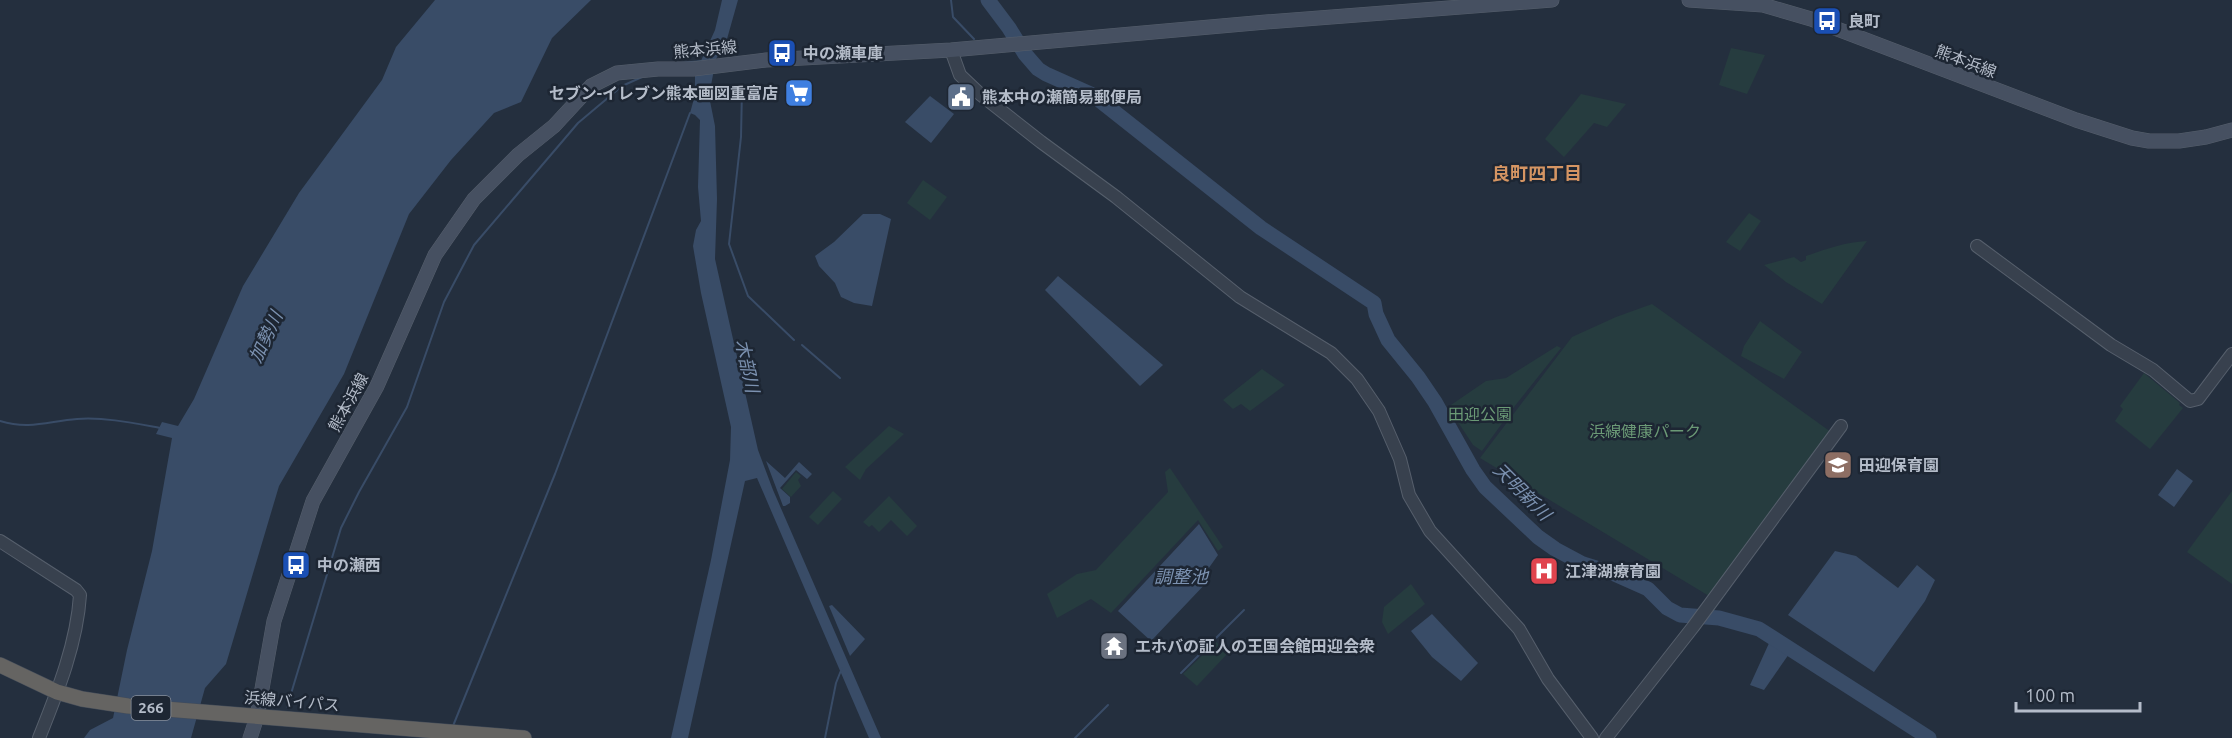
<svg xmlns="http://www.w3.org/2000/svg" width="2232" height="738" viewBox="0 0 2232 738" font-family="Ubuntu,'Noto Sans JP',sans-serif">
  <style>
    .green { fill: #263c3f }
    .water { fill: #394c67 }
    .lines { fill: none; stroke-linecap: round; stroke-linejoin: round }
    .stream { stroke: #394c67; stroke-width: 2 }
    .river { stroke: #394c67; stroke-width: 15 }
    .tertiary-casing { stroke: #565f6c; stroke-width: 14 }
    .secondary-casing { stroke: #565f6c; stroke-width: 15 }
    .trunk-casing { stroke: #434c59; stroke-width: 16 }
    .tertiary { stroke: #38414e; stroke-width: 12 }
    .secondary { stroke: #465061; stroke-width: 14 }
    .trunk { stroke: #656462; stroke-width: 15 }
    .labels { text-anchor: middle; stroke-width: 5; stroke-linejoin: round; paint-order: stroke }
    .shield { fill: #1d2633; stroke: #878f9c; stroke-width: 1.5 }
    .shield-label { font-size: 15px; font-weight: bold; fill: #b4bcc9 }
    .poi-label { font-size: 16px; font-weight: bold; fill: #b4bcc9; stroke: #1d2633; text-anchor: start }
    .street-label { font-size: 16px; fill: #b4bcc9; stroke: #1d2633 }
    .park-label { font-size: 16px; fill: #6b9a76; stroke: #1d2633 }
    .neighbourhood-label { font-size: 18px; font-weight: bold; fill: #d59563; stroke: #1d2633 }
    .water-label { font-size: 18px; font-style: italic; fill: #7c92b1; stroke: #1d2633 }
  </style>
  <rect width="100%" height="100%" fill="#242f3e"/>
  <g class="green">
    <path d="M1731,48L1765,55L1747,94L1719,85Z"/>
    <path d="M1581,94L1626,104L1607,127L1594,123L1564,157L1545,139Z"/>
    <path d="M923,180L947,197L930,220L907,203Z"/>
    <path d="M1749,213L1761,221L1740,251L1726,242Z"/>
    <path d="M1867,241L1822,304L1786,282L1764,265L1794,257L1801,262L1806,260V256C1826,249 1846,242 1867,241Z"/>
    <path d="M1652,304L1831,432L1709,596L1480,458L1572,337L1616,317Z"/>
    <path d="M1760,321L1802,352L1784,379L1741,356L1744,346Z"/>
    <path d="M1557,346L1561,348L1514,407L1482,451L1473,445L1448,407L1486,381L1506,378Z"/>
    <path d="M1262,369L1285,385L1250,411L1241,404L1233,409L1223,400Z"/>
    <path d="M2144,373L2180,403L2179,405L2183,408L2150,449L2115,421L2123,409L2120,406Z"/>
    <path d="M889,426L904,434L866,469L860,480L845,467Z"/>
    <path d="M1170,468L1223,547L1218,551L1198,520L1111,613L1091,599L1057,618L1047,594L1077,574L1096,570L1168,492L1165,472Z"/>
    <path d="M796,472L801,476L798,480L801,486L791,497L782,489Z"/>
    <path d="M833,491L842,499L818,525L809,517Z"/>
    <path d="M2232,491V584L2187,552Z"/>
    <path d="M889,496L917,526L907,536L891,520L879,532L872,525L869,527L863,522Z"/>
    <path d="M1411,584L1425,604L1388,634L1382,622L1384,607Z"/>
    <path d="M1216,642L1228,653L1197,686L1183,674Z"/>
  </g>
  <g class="water">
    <path d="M435,0H591L552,38L521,102L494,113L451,160L409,214L344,374L279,486L226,664L205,688L191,738H84L90,730L113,718L127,650L152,551L172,438L156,434L162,422L178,426L194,399L243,286L299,193L382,80L396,47Z"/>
    <path d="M722,0H738L727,39L716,59L709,96L715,126L717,199L715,259L758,450L773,490L881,738H869L757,478L745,481L688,738H671L711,560L730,460L731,427L701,293L693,246L696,230L701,221L698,187L700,120L695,115L690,113L695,95V74L715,30Z"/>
    <path d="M930,96L954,114L931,143L905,122Z"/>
    <path d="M863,214H880L891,219L872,306L854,303L841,297L835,283L819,266L815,256L834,242Z"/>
    <path d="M1058,276L1163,365L1140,386L1045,290Z"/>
    <path d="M766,461L785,478L799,462L812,474L807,479L796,470L780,488L790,497V503L785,506H783Z"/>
    <path d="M2177,469L2193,481L2174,507L2158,495Z"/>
    <path d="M1199,524L1218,555L1206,572L1208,581L1151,641L1118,611Z"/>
    <path d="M1835,551L1856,556L1898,588L1917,565L1935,580L1925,601L1874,672L1788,615Z"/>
    <path d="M832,605L865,639L850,656L829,606Z"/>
    <path d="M1432,614L1478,663L1461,681L1432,657L1411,631Z"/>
    <path d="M1770,641L1789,654L1764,690L1750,685Z"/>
  </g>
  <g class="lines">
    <g class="stream">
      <path d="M951,0L953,17L974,39"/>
      <path d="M681,63L702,61"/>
      <path d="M742,89L741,137L729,244L748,296L794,340"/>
      <path d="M802,345L840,378"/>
      <path d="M0,421C30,430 49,421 77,419C105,417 133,423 160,428"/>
      <path d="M1181,673L1244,610"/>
      <path d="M287,707L341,528L359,492L407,407L444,302L474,245L578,123L622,86L642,77"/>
      <path d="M453,726L555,474L690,113"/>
      <path d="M825,738L836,683L842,668"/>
      <path d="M1075,738L1108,705"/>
    </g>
    <path class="river" d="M988,0L1009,28L1025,54L1038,69L1046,74L1093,95L1261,228L1374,303L1376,314L1388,340L1418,377L1435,402L1473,470L1485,487L1538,537L1555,549L1583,564L1612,573L1648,589L1667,608L1680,615L1719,618L1759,629L1929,738"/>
    <g class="tertiary-casing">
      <g id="tertiary">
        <path d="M951,50L960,75L980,94L1041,142L1116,197L1240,297L1331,353L1357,379L1379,411L1400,459L1409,495L1430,531L1519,629L1548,679L1592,738"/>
        <path d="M1977,246L2111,345L2153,370L2190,401L2198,399L2232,354"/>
        <path d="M0,541L76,590L80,595C77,644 57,693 39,738"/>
        <path d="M1606,738L1693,627L1841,426"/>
      </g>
    </g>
    <g class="secondary-casing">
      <g id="secondary">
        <path d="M1689,0L1763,5L1811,19L2076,120L2132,138L2149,141H2179L2206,137L2232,130"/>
        <path d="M250,738L257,717L274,621L313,501L377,386L435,255L474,199L518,155L554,126L591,86L617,73L658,69H693L766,60L951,50L1266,22L1552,0"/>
      </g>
    </g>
    <g class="trunk-casing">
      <path id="trunk" d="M0,665L57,692L82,699L128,706L524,738"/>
    </g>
    <use href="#tertiary" class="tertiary"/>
    <use href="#secondary" class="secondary"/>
    <use href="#trunk" class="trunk"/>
  </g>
  <defs>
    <g id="bus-square" transform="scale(1.5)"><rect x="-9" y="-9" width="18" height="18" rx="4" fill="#1a4fb4" stroke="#1d2633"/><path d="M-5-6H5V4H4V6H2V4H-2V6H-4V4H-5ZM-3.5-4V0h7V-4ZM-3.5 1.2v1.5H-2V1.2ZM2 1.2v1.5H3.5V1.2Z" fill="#fff"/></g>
    <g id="supermarket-square" transform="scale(1.5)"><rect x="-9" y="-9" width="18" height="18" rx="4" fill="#3f7fe0" stroke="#1d2633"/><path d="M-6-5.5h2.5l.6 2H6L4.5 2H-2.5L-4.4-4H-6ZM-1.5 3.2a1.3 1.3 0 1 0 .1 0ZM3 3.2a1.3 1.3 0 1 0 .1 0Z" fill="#fff"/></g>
    <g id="civic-square" transform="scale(1.5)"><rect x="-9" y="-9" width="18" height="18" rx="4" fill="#5c6f8a" stroke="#1d2633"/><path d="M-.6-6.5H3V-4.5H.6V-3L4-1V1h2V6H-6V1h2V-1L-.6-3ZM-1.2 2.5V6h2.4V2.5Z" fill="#fff"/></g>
    <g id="school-square" transform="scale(1.5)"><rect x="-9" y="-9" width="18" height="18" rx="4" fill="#8d6e63" stroke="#1d2633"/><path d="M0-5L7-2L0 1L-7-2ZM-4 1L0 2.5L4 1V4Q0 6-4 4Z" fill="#fff"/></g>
    <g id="hospital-square" transform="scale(1.5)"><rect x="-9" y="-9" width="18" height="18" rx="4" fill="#e0444e" stroke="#1d2633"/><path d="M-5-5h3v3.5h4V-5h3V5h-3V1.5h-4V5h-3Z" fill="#fff"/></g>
    <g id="temple-square" transform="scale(1.5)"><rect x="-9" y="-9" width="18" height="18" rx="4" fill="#6b7280" stroke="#1d2633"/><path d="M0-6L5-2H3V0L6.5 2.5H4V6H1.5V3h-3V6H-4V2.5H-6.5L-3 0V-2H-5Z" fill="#fff"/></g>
  </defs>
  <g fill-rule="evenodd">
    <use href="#bus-square" x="1827" y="21"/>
    <use href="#bus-square" x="782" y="53"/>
    <use href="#supermarket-square" x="799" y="93"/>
    <use href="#civic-square" x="961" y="97"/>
    <use href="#school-square" x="1838" y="465"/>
    <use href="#bus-square" x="296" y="565"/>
    <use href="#hospital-square" x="1544" y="571"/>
    <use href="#temple-square" x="1114" y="646"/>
  </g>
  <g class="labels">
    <rect class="shield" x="131.5" y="696" width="39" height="24" rx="4.5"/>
    <g class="shield-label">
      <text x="151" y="713">266</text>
    </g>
    <g class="poi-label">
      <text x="1848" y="27">良町</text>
      <text x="803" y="59">中の瀬車庫</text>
      <text x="778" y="99" text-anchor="end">セブン-イレブン熊本画図重富店</text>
      <text x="982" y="103">熊本中の瀬簡易郵便局</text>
      <text x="1859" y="471">田迎保育園</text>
      <text x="317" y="571">中の瀬西</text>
      <text x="1565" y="577">江津湖療育園</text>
      <text x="1135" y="652">エホバの証人の王国会館田迎会衆</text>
    </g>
    <g class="street-label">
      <text transform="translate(705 49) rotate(-5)" y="6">熊本浜線</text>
      <text transform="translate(1966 61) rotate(21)" y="6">熊本浜線</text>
      <text transform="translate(348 402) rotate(-61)" y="6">熊本浜線</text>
      <text transform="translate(292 701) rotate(5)" y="6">浜線バイパス</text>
    </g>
    <g class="park-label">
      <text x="1480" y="420">田迎公園</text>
      <text x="1645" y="437">浜線健康パーク</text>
    </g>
    <g class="neighbourhood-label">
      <text x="1537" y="180">良町四丁目</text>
    </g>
    <g class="water-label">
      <text transform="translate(266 337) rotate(-65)" y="6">加勢川</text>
      <text transform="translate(747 366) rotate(78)" y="6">木部川</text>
      <text transform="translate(1522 492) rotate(45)" y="6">天明新川</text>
      <text x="1181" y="583">調整池</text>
    </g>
  </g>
  <path d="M2016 702v9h124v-9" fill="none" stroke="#b4bcc9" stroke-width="3"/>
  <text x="2025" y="702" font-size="18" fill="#b4bcc9" stroke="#1d2633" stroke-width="4.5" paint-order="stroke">100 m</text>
</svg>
